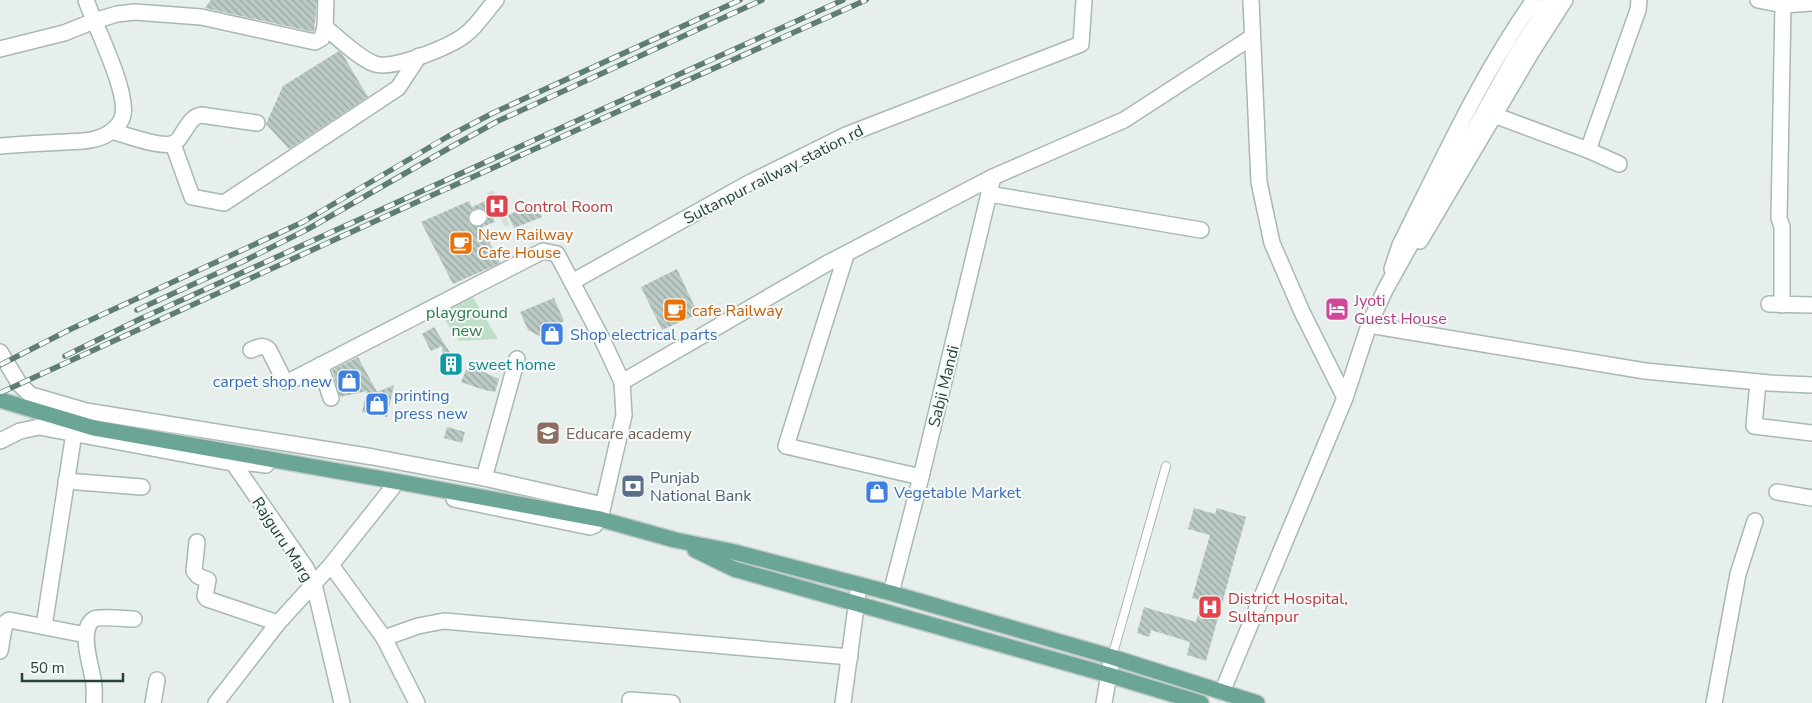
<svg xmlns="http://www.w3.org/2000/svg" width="1812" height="703" viewBox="0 0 1812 703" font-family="'Nunito Sans',sans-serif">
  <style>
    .built { fill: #d4dfda }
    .park { fill: #bfe0c8 }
    .building { fill: url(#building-back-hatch); fill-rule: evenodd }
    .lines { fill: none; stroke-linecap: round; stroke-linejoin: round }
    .service-casing { stroke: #a8b8b2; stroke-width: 10 }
    .minor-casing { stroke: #a8b8b2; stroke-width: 18 }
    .tertiary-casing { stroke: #a8b8b2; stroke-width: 18 }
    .primary-casing { stroke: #c2cac8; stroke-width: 18 }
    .service { stroke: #fff; stroke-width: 8 }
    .minor { stroke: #fff; stroke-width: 15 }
    .tertiary { stroke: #fff; stroke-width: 15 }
    .primary { stroke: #6aa596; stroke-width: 15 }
    .rail-casing { stroke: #5f7d75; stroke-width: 5.5 }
    .rail { stroke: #f7fbf9; stroke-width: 4; stroke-dasharray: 11; stroke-linecap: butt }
    .labels { text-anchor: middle; stroke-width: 4; stroke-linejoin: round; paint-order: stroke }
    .street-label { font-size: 16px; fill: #24423a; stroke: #f7fbf9 }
    .health-label { font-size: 16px; fill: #be3a42; stroke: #f7fbf9; text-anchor: start }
    .food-label { font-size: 16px; fill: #c56008; stroke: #f7fbf9; text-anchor: start }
    .hotel-label { font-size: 16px; fill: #b23c85; stroke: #f7fbf9; text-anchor: start }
    .park-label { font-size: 16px; fill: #2d7a4b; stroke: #f7fbf9 }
    .shop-label { font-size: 16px; fill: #366cbe; stroke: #f7fbf9; text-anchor: start }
    .culture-label { font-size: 16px; fill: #0d838f; stroke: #f7fbf9; text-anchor: start }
    .education-label { font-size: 16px; fill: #785e54; stroke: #f7fbf9; text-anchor: start }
    .service-label { font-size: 16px; fill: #4e5e75; stroke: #f7fbf9; text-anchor: start }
  </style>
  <defs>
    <pattern id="building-back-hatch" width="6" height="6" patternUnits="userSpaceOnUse" patternTransform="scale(1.25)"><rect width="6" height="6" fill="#bbcac4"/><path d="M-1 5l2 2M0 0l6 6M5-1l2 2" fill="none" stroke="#98a6a0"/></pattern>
  </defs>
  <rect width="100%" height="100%" fill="#e6efeb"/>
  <path class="built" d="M493,190L510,225L505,227L487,193Z"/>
  <path class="park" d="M472,296L498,339L459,341L440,313Z"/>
  <g class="building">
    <path d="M211,0H317L314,32L205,8Z"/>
    <path d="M339,51L343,55L368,97L289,149L266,124L283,86Z"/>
    <path d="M469,201L472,207L485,201L495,222L482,227L500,263L453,284L421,222ZM479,208L487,212L488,218L484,225L476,227L469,223L468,217L472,210Z"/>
    <path d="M537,203L542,217L514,228L508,215Z"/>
    <path d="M677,269L698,314L662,330L641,287Z"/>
    <path d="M554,298L564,321L551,327L558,336L547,340L528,330L520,312Z"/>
    <path d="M434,327L452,356L457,354L460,369L444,370L442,346L431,351L422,334Z"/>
    <path d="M358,357L377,392L394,385L387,417L362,412L367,391L340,397L332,370Z"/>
    <path d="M467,368L479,370L499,379L495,392L484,390L461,382Z"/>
    <path d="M447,427L465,432L462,443L444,438Z"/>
    <path d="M1194,508L1215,514L1217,508L1246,517L1206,661L1187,655L1190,642L1151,630L1149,637L1137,633L1144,607L1196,622L1202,601L1192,598L1210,535L1188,529Z"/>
  </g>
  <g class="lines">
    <g class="service-casing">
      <path id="service" d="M1112,657L1166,466"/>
    </g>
    <g class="minor-casing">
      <g id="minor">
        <path d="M1251,0L1259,182L1272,243L1302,312L1345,398"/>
        <path d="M1758,0L1783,5L1812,3"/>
        <path d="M325,27C337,37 360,59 375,64C393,70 449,47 465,35C477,26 486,11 496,0"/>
        <path d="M0,49L64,33L94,21L117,14L135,12L201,17L315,42L322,38L325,27L326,0"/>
        <path d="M1494,115L1588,150L1638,10L1639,0"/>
        <path d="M112,131C126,135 162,149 174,143C178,141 180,138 182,134C188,126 191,117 201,115L257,123"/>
        <path d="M173,144L192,197L224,203L398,88L419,56"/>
        <path d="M0,146C22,144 43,143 65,142C74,141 86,142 95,139C107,136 120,128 123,115C128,90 95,26 86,0"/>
        <path d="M1588,150L1619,164"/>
        <path d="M989,194L1201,230"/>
        <path d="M477,218L479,217"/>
        <path d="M1420,241L1531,53L1565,0"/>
        <path d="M846,255L786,446L921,477"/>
        <path d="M1392,269L1400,245C1442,162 1480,76 1534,0"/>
        <path d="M572,282L747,184L846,135L1081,44L1084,0"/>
        <path d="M1769,304L1812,305"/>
        <path d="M1782,305V227L1779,218L1783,5"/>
        <path d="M1369,325L1645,371L1769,383L1812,385"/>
        <path d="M251,350C259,347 263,344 269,350L283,378L285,381H290L543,251L557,254L602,339L622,382L624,415L600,519"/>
        <path d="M0,352L20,385L31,395L86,411L373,457L484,478L603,505"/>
        <path d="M320,365L331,398"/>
        <path d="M622,382L826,264L993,177L1124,120L1252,37"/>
        <path d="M1758,382L1754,426L1812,433"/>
        <path d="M0,441L20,431L39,427L237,464"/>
        <path d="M484,478L517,359"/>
        <path d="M66,481L142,487"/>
        <path d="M1777,492L1812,498"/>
        <path d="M197,542L194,571L198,576L208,580L205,596L207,599L278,623"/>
        <path d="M331,565L384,638L417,703"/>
        <path d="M891,593L921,477L993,177"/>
        <path d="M44,626L74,433"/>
        <path d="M384,638L418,626L444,621L850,657"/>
        <path d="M0,651L5,623L9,620L86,635"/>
        <path d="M630,700L672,703"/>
        <path d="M94,703C94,695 95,687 93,679C91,665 78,629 94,619C100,616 126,619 134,619"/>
        <path d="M153,703L157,680"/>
        <path d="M216,703L278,623L331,565L393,487"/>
        <path d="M1104,703L1112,657"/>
        <path d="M1714,703L1738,574L1755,521"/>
      </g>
    </g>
    <g class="tertiary-casing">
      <g id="tertiary">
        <path d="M266,465L250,463L237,464L236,467L306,568L314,584L342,703"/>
        <path d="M454,499L590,527L595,525L600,519"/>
        <path d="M1222,692L1345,398L1369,325L1385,290L1516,55L1551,0"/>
        <path d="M843,703L859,585"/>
      </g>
    </g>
    <g class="primary-casing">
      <g id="primary">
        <path d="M0,400L94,428L394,481L600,519L675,540L730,551L891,593L1112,657L1257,703"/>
        <path d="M695,550L734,569L1109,675L1201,703"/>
      </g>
    </g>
    <use href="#service" class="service"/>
    <use href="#minor" class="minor"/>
    <use href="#tertiary" class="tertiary"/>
    <use href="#primary" class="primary"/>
    <g class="rail-casing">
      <g id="rail">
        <path d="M137,310L242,262L308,229L451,147L498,121L762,0"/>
        <path d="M65,356L140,319L843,0"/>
        <path d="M0,365L71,329L303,222L447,137L493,113L740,0"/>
        <path d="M0,393L417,202L866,0"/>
      </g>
    </g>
    <use href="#rail" class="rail"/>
  </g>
  <defs>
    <g id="hospital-square" transform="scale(1.25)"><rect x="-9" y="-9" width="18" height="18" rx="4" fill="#e0444e" stroke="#f7fbf9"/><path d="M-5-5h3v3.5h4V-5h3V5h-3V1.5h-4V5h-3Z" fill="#fff"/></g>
    <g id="cafe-square" transform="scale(1.25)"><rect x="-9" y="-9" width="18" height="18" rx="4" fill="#e8710a" stroke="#f7fbf9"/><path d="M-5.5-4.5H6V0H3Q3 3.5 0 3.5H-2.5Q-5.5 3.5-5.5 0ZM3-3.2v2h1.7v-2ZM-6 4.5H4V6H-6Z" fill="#fff"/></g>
    <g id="hotel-square" transform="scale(1.25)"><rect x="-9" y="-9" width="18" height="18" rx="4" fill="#d1479c" stroke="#f7fbf9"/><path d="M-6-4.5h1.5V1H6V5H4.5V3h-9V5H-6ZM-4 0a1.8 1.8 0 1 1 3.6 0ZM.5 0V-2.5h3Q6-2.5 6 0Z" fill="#fff"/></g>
    <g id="shop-square" transform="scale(1.25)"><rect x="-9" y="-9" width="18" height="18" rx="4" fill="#3f7fe0" stroke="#f7fbf9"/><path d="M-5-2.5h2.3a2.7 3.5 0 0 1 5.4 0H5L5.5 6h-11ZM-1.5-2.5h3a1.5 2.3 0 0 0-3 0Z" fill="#fff"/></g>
    <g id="building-square" transform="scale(1.25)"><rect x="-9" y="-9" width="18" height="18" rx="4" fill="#0f9aa8" stroke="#f7fbf9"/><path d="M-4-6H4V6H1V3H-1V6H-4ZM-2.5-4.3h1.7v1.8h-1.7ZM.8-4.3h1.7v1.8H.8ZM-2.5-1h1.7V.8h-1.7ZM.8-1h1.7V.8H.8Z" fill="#fff"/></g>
    <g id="university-square" transform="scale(1.25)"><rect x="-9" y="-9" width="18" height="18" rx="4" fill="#8d6e63" stroke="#f7fbf9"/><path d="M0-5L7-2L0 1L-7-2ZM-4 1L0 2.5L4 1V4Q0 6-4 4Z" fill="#fff"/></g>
    <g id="bank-square" transform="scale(1.25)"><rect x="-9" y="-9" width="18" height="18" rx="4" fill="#5c6f8a" stroke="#f7fbf9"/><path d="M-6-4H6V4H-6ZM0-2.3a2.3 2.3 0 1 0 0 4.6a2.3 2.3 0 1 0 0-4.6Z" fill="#fff"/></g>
  </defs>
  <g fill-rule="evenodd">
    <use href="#hospital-square" x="497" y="206"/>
    <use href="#cafe-square" x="461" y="243"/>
    <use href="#hotel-square" x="1337" y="309"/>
    <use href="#cafe-square" x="675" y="310"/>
    <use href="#shop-square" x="552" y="334"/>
    <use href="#building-square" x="451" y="364"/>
    <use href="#shop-square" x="349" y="381"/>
    <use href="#shop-square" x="377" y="404"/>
    <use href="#university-square" x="548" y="433"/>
    <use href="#bank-square" x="633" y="486"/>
    <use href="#shop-square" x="877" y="492"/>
    <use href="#hospital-square" x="1210" y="607"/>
  </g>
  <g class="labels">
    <g class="street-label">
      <text transform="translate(773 174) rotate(-27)" y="6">Sultanpur railway station rd</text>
      <text transform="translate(943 386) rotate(-76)" y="6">Sabji Mandi</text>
      <text transform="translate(283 539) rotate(57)" y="6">Rajguru Marg</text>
    </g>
    <g class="health-label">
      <text x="514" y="212">Control Room</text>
      <text x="1228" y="604">District Hospital,<tspan x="1228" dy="18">Sultanpur</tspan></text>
    </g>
    <g class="food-label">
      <text x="478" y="240">New Railway<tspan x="478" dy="18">Cafe House</tspan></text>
      <text x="692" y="316">cafe Railway</text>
    </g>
    <g class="hotel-label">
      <text x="1354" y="306">Jyoti<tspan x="1354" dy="18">Guest House</tspan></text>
    </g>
    <g class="park-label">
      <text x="467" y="318">playground<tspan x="467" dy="18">new</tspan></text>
    </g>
    <g class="shop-label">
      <text x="570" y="340">Shop electrical parts</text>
      <text x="332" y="387" text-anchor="end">carpet shop new</text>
      <text x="394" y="401">printing<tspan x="394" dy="18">press new</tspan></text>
      <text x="894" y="498">Vegetable Market</text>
    </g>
    <g class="culture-label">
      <text x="468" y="370">sweet home</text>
    </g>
    <g class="education-label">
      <text x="566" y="439">Educare academy</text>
    </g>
    <g class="service-label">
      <text x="650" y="483">Punjab<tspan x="650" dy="18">National Bank</tspan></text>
    </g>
  </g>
  <path d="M22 673v8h101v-8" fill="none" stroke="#24423a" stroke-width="2.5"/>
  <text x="30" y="673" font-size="15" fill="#24423a" stroke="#f7fbf9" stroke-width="4" paint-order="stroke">50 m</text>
</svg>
